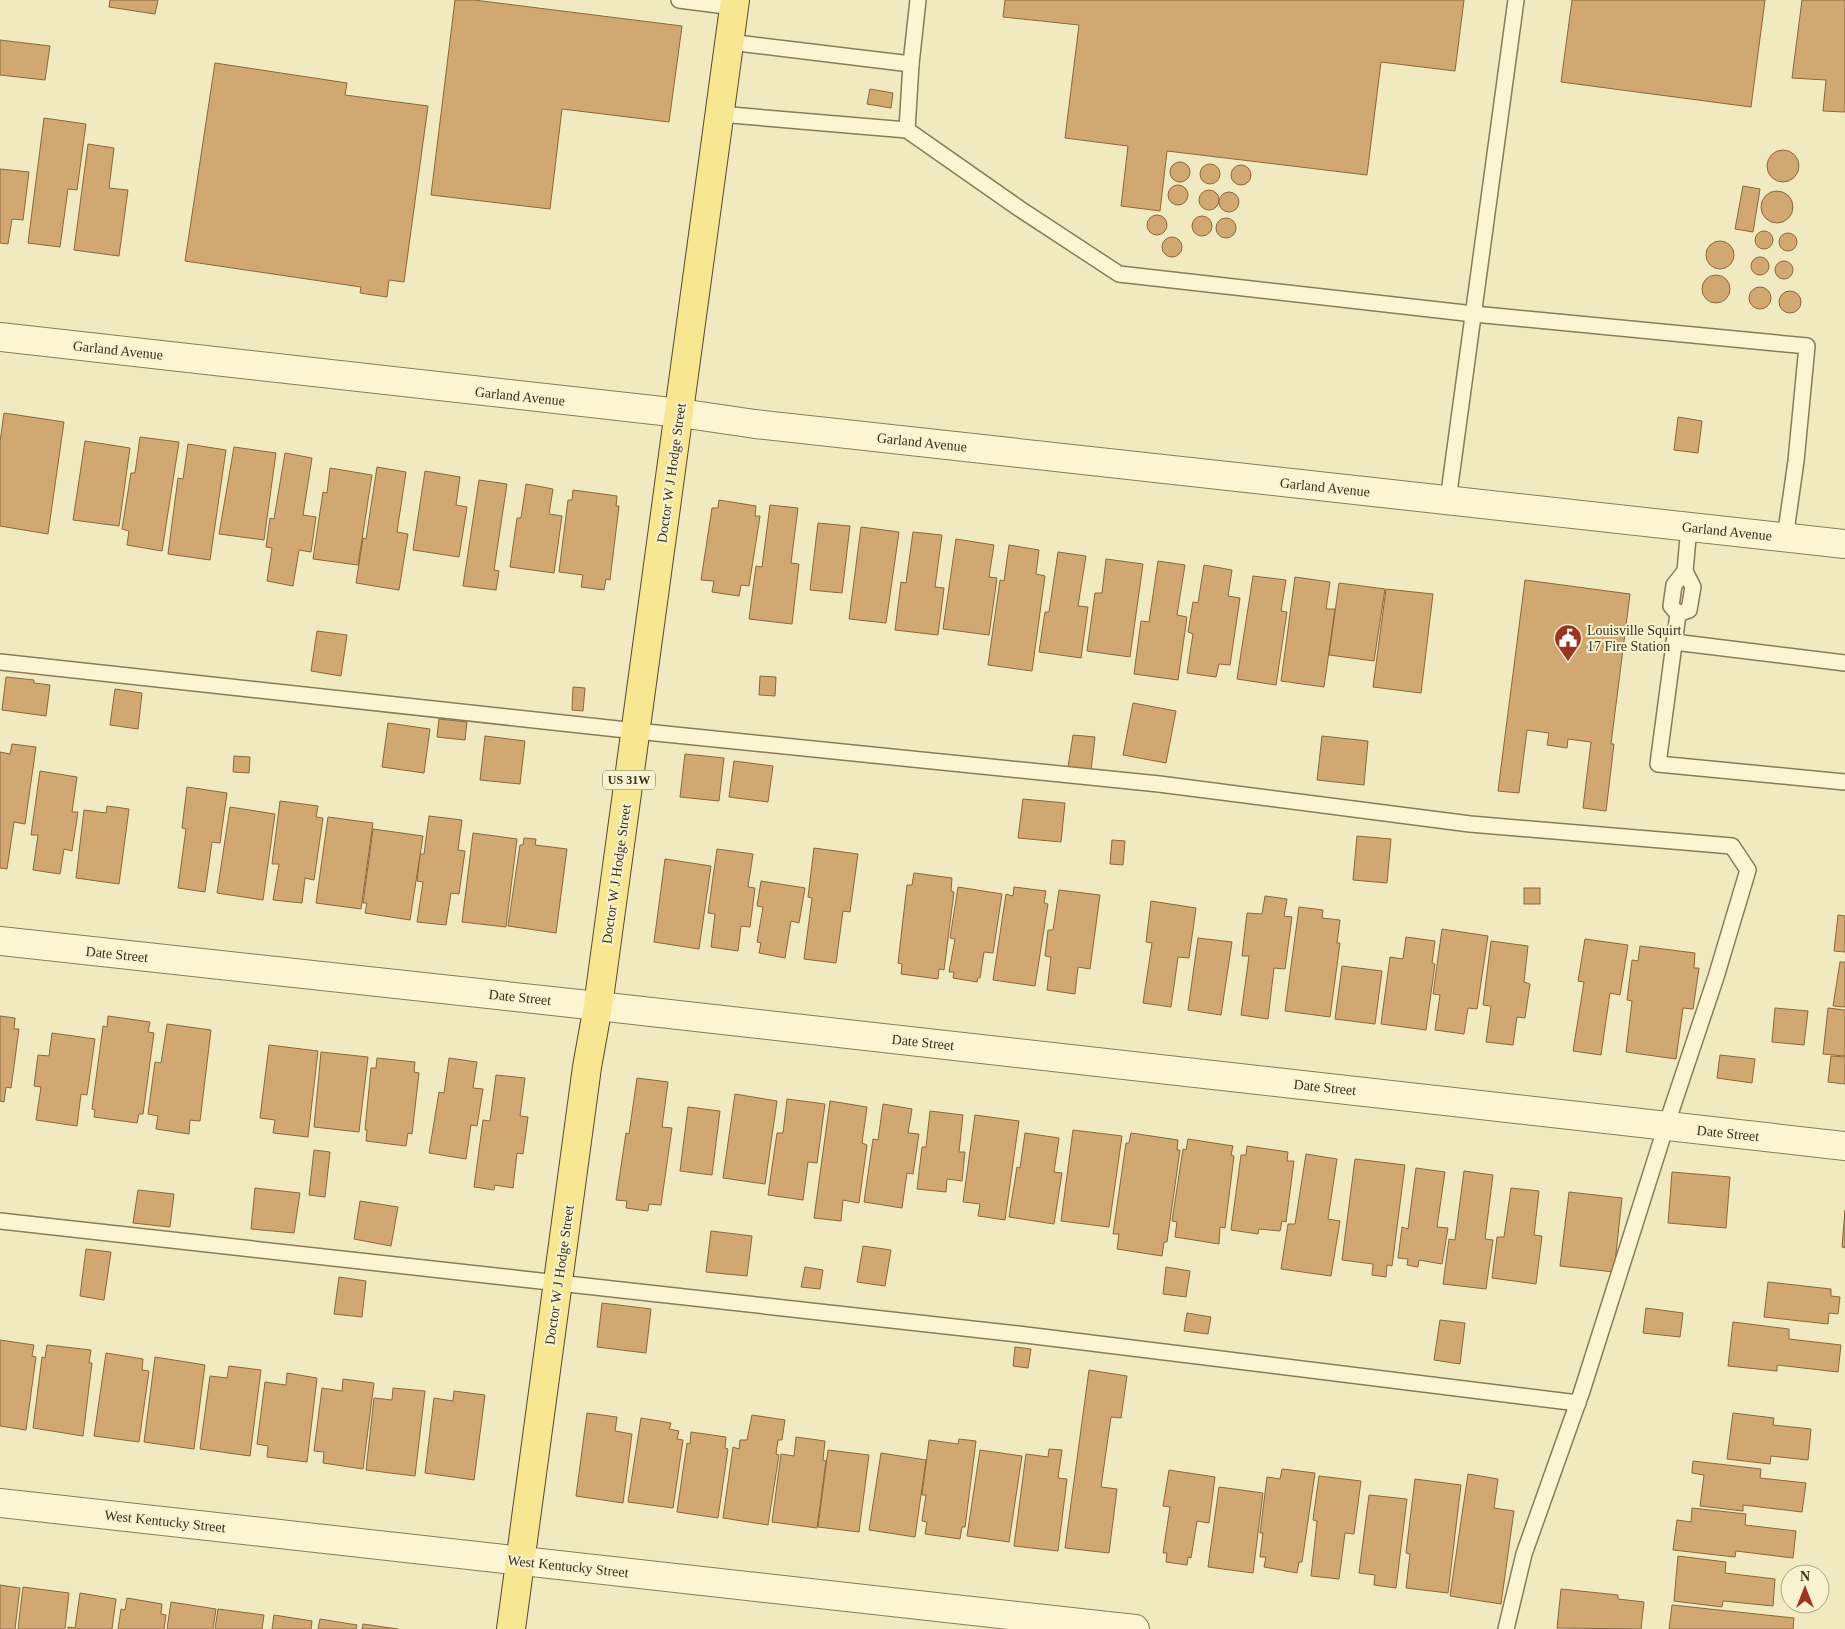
<svg xmlns="http://www.w3.org/2000/svg" width="1845" height="1629" viewBox="0 0 1845 1629" font-family="Georgia,serif">
  <style>
    .building { fill: #d1a872; stroke: #8b673a }
    .lines { fill: none; stroke-linecap: round; stroke-linejoin: round }
    .lane-casing { stroke: #8a7a56; stroke-width: 18 }
    .street-casing { stroke: #8a7a56; stroke-width: 30 }
    .primary-casing { stroke: #58472b; stroke-width: 30 }
    .lane { stroke: #fbf5d2; stroke-width: 15 }
    .street { stroke: #fbf5d2; stroke-width: 28 }
    .primary { stroke: #f7e793; stroke-width: 28 }
    .labels { text-anchor: middle; stroke-width: 4; stroke-linejoin: round; paint-order: stroke }
    .shield { fill: #f8f2cf; stroke: #726952; stroke-width: 1 }
    .shield-label { font-size: 12px; font-weight: bold; fill: #392e1c }
    .street-label { font-size: 14px; fill: #392e1c; stroke: #f8f2cf }
    .poi-label { font-size: 14px; fill: #392e1c; stroke: #f8f2cf; text-anchor: start }
  </style>
  <rect width="100%" height="100%" fill="#f1e9bf"/>
  <g class="building">
    <path d="M110,0H158L155,14L109,7Z"/>
    <path d="M455,0H474L682,26L669,122L562,109L550,209L431,195Z"/>
    <path d="M1005,0H1464L1455,71L1381,62L1367,175L1167,151L1160,211L1121,206L1128,146L1065,138L1079,25L1003,17Z"/>
    <path d="M1572,0H1765L1751,107L1561,82Z"/>
    <path d="M1802,0H1845V112L1823,111L1826,80L1792,78Z"/>
    <path d="M0,40L50,46L45,80L0,75Z"/>
    <path d="M215,63L347,83L345,95L428,106L404,282L389,280L387,297L360,293L361,287L185,261Z"/>
    <path d="M870,89L893,93L891,108L867,104Z"/>
    <path d="M44,118L86,124L77,190L68,189L60,247L28,243Z"/>
    <path d="M88,144L114,148L109,188L128,190L119,256L74,250Z"/>
    <circle cx="1783" cy="166" r="16"/>
    <circle cx="1180" cy="172" r="10"/>
    <circle cx="1210" cy="174" r="10"/>
    <circle cx="1241" cy="175" r="10"/>
    <path d="M0,169L29,172L23,220L12,219L8,244L0,243Z"/>
    <circle cx="1178" cy="195" r="10"/>
    <path d="M1743,186L1760,189L1753,232L1735,229Z"/>
    <circle cx="1209" cy="200" r="10"/>
    <circle cx="1777" cy="207" r="16"/>
    <circle cx="1229" cy="202" r="10"/>
    <circle cx="1157" cy="225" r="10"/>
    <circle cx="1202" cy="226" r="10"/>
    <circle cx="1226" cy="228" r="10"/>
    <circle cx="1764" cy="240" r="9"/>
    <circle cx="1788" cy="242" r="9"/>
    <circle cx="1172" cy="247" r="10"/>
    <circle cx="1720" cy="255" r="14"/>
    <circle cx="1760" cy="266" r="9"/>
    <circle cx="1784" cy="270" r="9"/>
    <circle cx="1716" cy="289" r="14"/>
    <circle cx="1760" cy="298" r="11"/>
    <circle cx="1790" cy="302" r="11"/>
    <path d="M4,413L64,422L48,534L0,526V442Z"/>
    <path d="M1678,417L1702,421L1698,453L1674,450Z"/>
    <path d="M140,437L179,442L162,551L127,545L129,531L122,529L131,473H135Z"/>
    <path d="M85,441L130,448L119,526L73,520Z"/>
    <path d="M188,444L226,450L210,560L168,554L178,478L183,479Z"/>
    <path d="M234,447L276,453L264,540L219,534Z"/>
    <path d="M285,453L312,458L303,515L316,517L311,552L299,550L293,586L267,581L272,548L266,547L270,518L274,519Z"/>
    <path d="M377,467L406,472L397,532L408,534L399,590L356,583L363,538L366,539Z"/>
    <path d="M330,468L372,475L358,565L313,559L323,492L327,493Z"/>
    <path d="M425,471L460,477L456,505L467,507L459,557L413,550Z"/>
    <path d="M479,480L507,484L494,570L499,571L496,590L463,586Z"/>
    <path d="M526,484L553,489L549,514L562,516L554,573L510,567L517,518H521Z"/>
    <path d="M573,490L617,496L616,506H619L610,580L606,579L604,590L581,587L583,575L559,572L568,500H572Z"/>
    <path d="M719,500L756,506L755,516H760L749,586L741,585L739,596L712,592L714,581L701,580L712,508H718Z"/>
    <path d="M770,505L798,508L791,563L799,564L792,624L749,619L756,566L762,567Z"/>
    <path d="M818,523L850,526L842,593L810,590Z"/>
    <path d="M861,527L899,532L886,623L849,619Z"/>
    <path d="M913,532L942,535L935,587L944,588L938,635L895,630L901,582L906,583Z"/>
    <path d="M956,539L994,545L989,577L997,578L989,635L943,629Z"/>
    <path d="M1009,545L1039,550L1036,574L1045,576L1032,671L988,665L1000,580L1004,581Z"/>
    <path d="M1058,552L1086,556L1078,606L1088,607L1081,658L1039,652L1045,612H1049Z"/>
    <path d="M1106,559L1143,564L1130,657L1087,651L1095,593H1102Z"/>
    <path d="M1158,561L1185,565L1177,615L1187,617L1178,680L1134,674L1141,621L1149,622Z"/>
    <path d="M1204,565L1232,570L1228,596L1240,598L1230,665L1219,664L1216,677L1187,673L1193,634L1188,632L1193,602L1198,603Z"/>
    <path d="M1253,576L1286,580L1281,611L1287,612L1276,685L1237,679Z"/>
    <path d="M1295,577L1330,582L1326,609H1335L1324,687L1281,681Z"/>
    <path d="M1525,580L1630,594L1611,744H1614L1606,811L1583,808L1591,742L1568,739L1567,748L1547,745L1549,733L1527,730L1519,793L1498,791Z"/>
    <path d="M1339,583L1385,589L1374,661L1329,655Z"/>
    <path d="M1386,589L1433,594L1421,693L1373,687Z"/>
    <path d="M317,631L347,635L341,676L311,671Z"/>
    <path d="M760,676L776,677L775,696L759,695Z"/>
    <path d="M6,677L34,680V683L50,685L46,716L2,710Z"/>
    <path d="M573,687L585,688L583,711L572,710Z"/>
    <path d="M115,689L142,693L138,729L110,725Z"/>
    <path d="M1133,703L1176,711L1166,763L1123,755Z"/>
    <path d="M439,719L467,722L465,740L437,737Z"/>
    <path d="M388,723L430,729L424,773L382,767Z"/>
    <path d="M1073,735L1095,737L1091,770L1068,767Z"/>
    <path d="M485,736L525,741L520,784L480,780Z"/>
    <path d="M1322,736L1368,741L1364,785L1317,780Z"/>
    <path d="M12,744L36,747L25,824L14,822L7,869L0,868V752L10,754Z"/>
    <path d="M685,754L724,758L719,801L680,797Z"/>
    <path d="M234,756L250,757L249,773L233,772Z"/>
    <path d="M734,761L773,766L768,802L729,797Z"/>
    <path d="M40,771L77,777L72,812H78L72,851L64,849L60,874L33,870L38,835H31Z"/>
    <path d="M187,787L227,793L220,843L212,842L205,892L178,888L186,829L182,828Z"/>
    <path d="M1023,799L1065,803L1061,842L1018,838Z"/>
    <path d="M280,801L318,806L316,817L323,818L314,880L305,878L302,903L273,900L279,864H272Z"/>
    <path d="M107,806L129,809L119,884L76,878L84,810L106,813Z"/>
    <path d="M230,807L275,814L263,900L217,893Z"/>
    <path d="M429,816L462,820L458,850L465,851L459,894L451,893L446,925L417,922L423,882L417,881L420,854H424Z"/>
    <path d="M328,817L373,823L361,909L316,903Z"/>
    <path d="M373,829L423,836L410,920L365,913L367,903H363Z"/>
    <path d="M473,833L517,839L506,927L462,922Z"/>
    <path d="M1357,836L1391,839L1387,883L1353,880Z"/>
    <path d="M524,838L536,839L535,845L567,849L556,933L508,926L520,845H523Z"/>
    <path d="M1112,840L1125,841L1123,865L1110,864Z"/>
    <path d="M814,848L858,854L850,912L843,911L836,963L804,959L812,898L808,897Z"/>
    <path d="M717,849L753,854L748,887L755,888L750,927L741,926L738,951L711,947L715,914L708,913Z"/>
    <path d="M665,859L711,866L699,949L654,942Z"/>
    <path d="M914,873L952,878L951,891L954,892L944,970L939,969L938,979L901,974L902,964L898,963L907,885H912Z"/>
    <path d="M761,881L805,888L799,923L791,921L785,958L759,953L761,943L757,942L763,907L757,906Z"/>
    <path d="M958,887L1002,894L993,953L984,952L980,978H978L977,982L953,978L954,972H949L955,939L950,938Z"/>
    <path d="M1014,887L1046,891L1044,903L1048,904L1035,986L993,980L1006,894L1013,896Z"/>
    <rect x="1524" y="888" width="16" height="16"/>
    <path d="M1059,890L1100,895L1090,969L1078,967L1075,994L1047,990L1051,957L1045,956L1048,930H1053Z"/>
    <path d="M1265,896L1287,899L1284,916L1292,917L1285,969L1274,968L1268,1019L1241,1015L1249,956H1242L1247,913L1262,914Z"/>
    <path d="M1151,901L1196,908L1189,958L1178,957L1171,1007L1143,1003L1152,943L1146,942Z"/>
    <path d="M1299,907L1323,910L1322,918L1340,920L1337,943H1340L1330,1017L1285,1011Z"/>
    <path d="M1838,915L1845,916V952L1834,951Z"/>
    <path d="M1442,929L1488,936L1477,1009L1468,1008L1464,1034L1435,1030L1440,995L1433,994Z"/>
    <path d="M1406,937L1435,941L1432,963L1435,964L1426,1030L1381,1024L1390,957L1403,959Z"/>
    <path d="M1198,938L1232,942L1221,1015L1188,1010Z"/>
    <path d="M1585,939L1628,945L1620,995L1610,993L1601,1055L1573,1051L1584,982L1578,981Z"/>
    <path d="M1491,941L1528,946L1524,982L1530,984L1525,1018L1517,1017L1513,1045L1486,1042L1491,1006L1483,1005Z"/>
    <path d="M1640,946L1695,953L1694,968H1699L1693,1009L1683,1008L1676,1059L1626,1052L1632,1001L1627,1000L1632,960L1638,961Z"/>
    <path d="M1840,962H1845V1007L1833,1006Z"/>
    <path d="M1342,966L1382,971L1375,1024L1335,1019Z"/>
    <path d="M1775,1008L1808,1011L1804,1045L1772,1042Z"/>
    <path d="M1828,1008L1845,1010V1056L1823,1054Z"/>
    <path d="M0,1016L15,1018L14,1029H19L11,1088L6,1087L4,1102L0,1101Z"/>
    <path d="M108,1016L150,1022L148,1032L154,1033L143,1114H139L137,1123L94,1117L95,1110L92,1109L103,1026L107,1027Z"/>
    <path d="M167,1024L211,1030L200,1121L190,1120L189,1134L156,1129L158,1116L148,1114L155,1062L161,1063Z"/>
    <path d="M52,1033L95,1039L87,1095L81,1094L77,1126L36,1120L41,1087L34,1086L38,1055L49,1056Z"/>
    <path d="M269,1045L318,1051L308,1137L273,1133L275,1120L260,1118Z"/>
    <path d="M321,1052L368,1057L359,1132L314,1127Z"/>
    <path d="M1720,1055L1755,1059L1752,1083L1717,1078Z"/>
    <path d="M1831,1056L1845,1057V1084L1828,1082Z"/>
    <path d="M377,1058L415,1062L414,1072L419,1073L412,1134L408,1133L406,1146L366,1141L367,1130H365L371,1068H376Z"/>
    <path d="M449,1058L477,1062L473,1088L483,1089L477,1126L471,1125L466,1159L429,1153L439,1092L444,1093Z"/>
    <path d="M496,1075L525,1078L520,1116L528,1117L523,1154L517,1153L513,1188L495,1185L494,1190L474,1187L483,1120L490,1121Z"/>
    <path d="M637,1078L668,1082L662,1127L672,1128L661,1205L649,1204L648,1211L626,1208L627,1201L616,1200L626,1133L629,1134Z"/>
    <path d="M735,1094L777,1101L765,1184L723,1178Z"/>
    <path d="M787,1099L825,1104L817,1163L808,1162L803,1200L768,1195L777,1133H783Z"/>
    <path d="M830,1101L867,1107L862,1143L867,1145L859,1203L843,1200L841,1221L814,1218Z"/>
    <path d="M883,1104L912,1109L908,1133L919,1134L913,1174L907,1173L902,1208L864,1202L873,1139L878,1140Z"/>
    <path d="M688,1107L720,1111L712,1175L680,1171Z"/>
    <path d="M930,1111L963,1115L959,1152H965L962,1181L947,1179L946,1192L917,1189L922,1147H926Z"/>
    <path d="M975,1115L1019,1121L1005,1220L978,1216L980,1204L963,1202Z"/>
    <path d="M1073,1130L1122,1136L1109,1227L1061,1221Z"/>
    <path d="M1025,1133L1059,1138L1054,1172L1062,1173L1054,1224L1009,1217L1017,1167L1020,1168Z"/>
    <path d="M1131,1133L1178,1140L1177,1150H1180L1167,1242H1164L1162,1256L1117,1249L1119,1234H1113L1126,1143H1129Z"/>
    <path d="M1188,1139L1233,1146L1231,1155L1234,1156L1225,1228L1220,1227L1219,1244L1175,1237L1177,1222L1172,1221L1183,1149L1186,1150Z"/>
    <path d="M1247,1146L1288,1152L1287,1161H1294L1286,1222L1282,1221L1280,1231L1259,1229L1258,1234L1231,1230L1241,1155H1246Z"/>
    <path d="M314,1150L330,1152L325,1197L309,1195Z"/>
    <path d="M1306,1154L1337,1159L1328,1219L1340,1221L1331,1276L1281,1269L1288,1224H1295Z"/>
    <path d="M1355,1159L1405,1165L1392,1266L1387,1265L1386,1277L1372,1275L1373,1264L1342,1260Z"/>
    <path d="M1416,1168L1445,1172L1437,1227L1448,1228L1442,1264L1419,1260L1418,1267L1407,1265L1408,1259L1398,1258L1402,1227L1408,1229Z"/>
    <path d="M1464,1171L1493,1175L1485,1239L1493,1240L1486,1289L1443,1284L1449,1239L1455,1240Z"/>
    <path d="M1672,1172L1730,1177L1726,1228L1668,1223Z"/>
    <path d="M255,1188L300,1193L294,1233L251,1229Z"/>
    <path d="M1511,1188L1539,1191L1534,1235L1542,1236L1536,1284L1492,1278L1497,1237H1504Z"/>
    <path d="M138,1190L174,1194L170,1227L133,1223Z"/>
    <path d="M1569,1192L1622,1198L1614,1272L1560,1266Z"/>
    <path d="M360,1201L398,1207L391,1246L354,1239Z"/>
    <path d="M1845,1210V1248L1842,1247Z"/>
    <path d="M711,1231L752,1236L747,1276L706,1272Z"/>
    <path d="M863,1246L891,1250L885,1286L857,1282Z"/>
    <path d="M86,1249L111,1252L104,1300L80,1296Z"/>
    <path d="M805,1267L823,1270L820,1289L801,1287Z"/>
    <path d="M1166,1267L1190,1271L1186,1297L1163,1294Z"/>
    <path d="M339,1277L366,1281L362,1317L334,1314Z"/>
    <path d="M1768,1282L1831,1289V1296L1840,1297L1838,1314L1829,1313L1828,1324L1764,1317Z"/>
    <path d="M602,1303L651,1309L646,1353L597,1347Z"/>
    <path d="M1646,1308L1683,1313L1680,1337L1643,1333Z"/>
    <path d="M1187,1313L1211,1317L1208,1334L1184,1331Z"/>
    <path d="M1440,1320L1465,1323L1460,1364L1434,1360Z"/>
    <path d="M1733,1322L1789,1329V1339L1841,1345L1838,1372L1777,1365V1371L1728,1366Z"/>
    <path d="M0,1340L34,1345L32,1356L36,1357L26,1430L0,1426Z"/>
    <path d="M47,1345L91,1350L89,1363H92L83,1436L33,1428L42,1357L45,1358Z"/>
    <path d="M1015,1347L1031,1349L1028,1368L1013,1366Z"/>
    <path d="M106,1353L143,1359L142,1370L149,1371L139,1442L94,1436Z"/>
    <path d="M155,1357L205,1365L194,1449L144,1442Z"/>
    <path d="M229,1366L261,1370L250,1456L200,1449L210,1376L227,1378Z"/>
    <path d="M1089,1370L1127,1376L1121,1418L1111,1417L1101,1487L1117,1489L1109,1553L1065,1548Z"/>
    <path d="M287,1373L317,1378L307,1462L267,1457L268,1446L257,1444L265,1382L286,1385Z"/>
    <path d="M343,1379L374,1383L363,1469L323,1463L324,1452L314,1451L322,1388L342,1391Z"/>
    <path d="M393,1388L425,1391L415,1476L366,1470L374,1398L392,1400Z"/>
    <path d="M454,1391L485,1395L474,1480L425,1473L434,1398L453,1401Z"/>
    <path d="M587,1413L617,1417L615,1431L632,1434L623,1503L576,1496Z"/>
    <path d="M1733,1413L1774,1418L1773,1425L1811,1429L1808,1460L1771,1456L1770,1464L1727,1459Z"/>
    <path d="M752,1415L785,1420L782,1440H778L776,1454L779,1455L768,1525L723,1518L733,1447L739,1449L740,1440H747Z"/>
    <path d="M641,1418L671,1423L669,1429L679,1431L677,1439L683,1440L673,1508L628,1502Z"/>
    <path d="M691,1432L726,1437L725,1448L728,1449L718,1518L677,1512L687,1443L690,1444Z"/>
    <path d="M796,1437L825,1441L823,1460L826,1461L817,1528L772,1522L781,1454L794,1456Z"/>
    <path d="M959,1439L976,1441L965,1527H962L960,1539L925,1534L927,1522L922,1521L926,1495H922L929,1440L958,1444Z"/>
    <path d="M1049,1449L1062,1450L1058,1478L1067,1479L1058,1551L1014,1546L1026,1454L1048,1457Z"/>
    <path d="M828,1450L869,1455L859,1532L818,1527Z"/>
    <path d="M980,1450L1022,1456L1009,1542L967,1536Z"/>
    <path d="M881,1453L926,1460L915,1537L869,1530Z"/>
    <path d="M1693,1461L1761,1469L1760,1478L1806,1483L1802,1512L1743,1505V1511L1700,1506L1704,1475L1692,1473Z"/>
    <path d="M1282,1469L1315,1473L1302,1562H1299L1297,1573L1264,1567L1266,1557H1260L1263,1533H1260L1267,1477L1280,1479Z"/>
    <path d="M1169,1470L1215,1477L1209,1523L1197,1521L1191,1558L1188,1557L1187,1565L1166,1562L1167,1553H1163L1170,1507L1163,1506Z"/>
    <path d="M1468,1474L1498,1479L1494,1508L1514,1511L1501,1604L1450,1596Z"/>
    <path d="M1319,1476L1361,1481L1354,1534L1345,1533L1339,1579L1311,1576L1317,1521L1313,1520Z"/>
    <path d="M1415,1479L1461,1485L1448,1593L1406,1588L1410,1554L1406,1553Z"/>
    <path d="M1219,1487L1263,1493L1253,1573L1208,1567Z"/>
    <path d="M1369,1495L1407,1499L1396,1588L1374,1585L1375,1575L1359,1573Z"/>
    <path d="M1692,1508L1746,1514L1745,1525L1796,1531L1793,1558L1736,1551L1735,1557L1673,1550L1677,1520L1691,1522Z"/>
    <path d="M1678,1556L1726,1562L1725,1573L1775,1579L1773,1606L1723,1601L1722,1607L1674,1601Z"/>
    <path d="M0,1585L20,1588L15,1629H0Z"/>
    <path d="M23,1587L69,1593L65,1629H18Z"/>
    <path d="M1561,1589L1618,1595V1599L1644,1602L1641,1629L1557,1628Z"/>
    <path d="M80,1593L116,1599L112,1629H68V1627L75,1628Z"/>
    <path d="M127,1598L162,1604L161,1614L166,1615L164,1629H118L121,1609L125,1610Z"/>
    <path d="M171,1602L216,1609L213,1629H167Z"/>
    <path d="M1672,1605L1794,1618L1793,1629H1669Z"/>
    <path d="M218,1609L264,1615L262,1629H215Z"/>
    <path d="M274,1615L312,1621L311,1629H272Z"/>
    <path d="M320,1619L357,1625L356,1629H318Z"/>
    <path d="M363,1624L398,1629H362Z"/>
  </g>
  <g class="lines">
    <g class="lane-casing">
      <g id="lane">
        <path d="M679,0L734,7"/>
        <path d="M729,42L911,64"/>
        <path d="M719,114L907,130L1020,209L1119,274L1474,314L1807,346L1796,461L1785,538"/>
        <path d="M907,130L911,64L918,0"/>
        <path d="M1448,500L1516,0"/>
        <path d="M1678,614L1658,764L1845,782"/>
        <path d="M1678,614L1689,610L1693,587L1685,571L1689,527"/>
        <path d="M1678,614L1671,606L1674,585L1685,571"/>
        <path d="M1674,642L1845,663"/>
        <path d="M0,662L636,731L1159,784L1470,824L1732,846L1748,870L1716,977L1666,1126L1582,1391L1524,1554L1506,1629"/>
        <path d="M0,1221L1018,1334L1578,1403"/>
      </g>
    </g>
    <g class="street-casing">
      <g id="street">
        <path d="M0,337L680,413L755,424L1845,544"/>
        <path d="M0,941L598,1006L1845,1146"/>
        <path d="M0,1503L1135,1629"/>
      </g>
    </g>
    <g class="primary-casing">
      <path id="primary" d="M511,1629L587,1067L598,1006L735,0"/>
    </g>
    <use href="#lane" class="lane"/>
    <use href="#street" class="street"/>
    <use href="#primary" class="primary"/>
  </g>
  <defs>
    <g id="civic-pin" transform="scale(1.4375)"><path d="M0 17L-7.5 6A9.5 9.5 0 1 1 7.5 6Z" fill="#9d3422" stroke="#f8f2cf"/><path d="M-.6-6.5H3V-4.5H.6V-3L4-1V1h2V6H-6V1h2V-1L-.6-3ZM-1.2 2.5V6h2.4V2.5Z" fill="#fff"/></g>
  </defs>
  <g fill-rule="evenodd">
    <use href="#civic-pin" x="1568" y="638"/>
  </g>
  <g class="labels">
    <rect class="shield" x="603" y="770.5" width="52" height="19" rx="4"/>
    <g class="shield-label">
      <text x="629" y="784">US 31W</text>
    </g>
    <g class="street-label">
      <text transform="translate(118 350) rotate(6)" y="5">Garland Avenue</text>
      <text transform="translate(520 396) rotate(6)" y="5">Garland Avenue</text>
      <text transform="translate(922 442) rotate(6)" y="5">Garland Avenue</text>
      <text transform="translate(671 473) rotate(-82)" y="5">Doctor W J Hodge Street</text>
      <text transform="translate(1325 487) rotate(6)" y="5">Garland Avenue</text>
      <text transform="translate(1727 531) rotate(6)" y="5">Garland Avenue</text>
      <text transform="translate(616 874) rotate(-82)" y="5">Doctor W J Hodge Street</text>
      <text transform="translate(117 954) rotate(6)" y="5">Date Street</text>
      <text transform="translate(520 997) rotate(6)" y="5">Date Street</text>
      <text transform="translate(923 1042) rotate(6)" y="5">Date Street</text>
      <text transform="translate(1325 1087) rotate(6)" y="5">Date Street</text>
      <text transform="translate(1728 1133) rotate(6)" y="5">Date Street</text>
      <text transform="translate(559 1275) rotate(-82)" y="5">Doctor W J Hodge Street</text>
      <text transform="translate(165 1521) rotate(6)" y="5">West Kentucky Street</text>
      <text transform="translate(568 1566) rotate(6)" y="5">West Kentucky Street</text>
    </g>
    <g class="poi-label">
      <text x="1587" y="635">Louisville Squirt<tspan x="1587" dy="16">17 Fire Station</tspan></text>
    </g>
  </g>
  <g transform="translate(1805 1589)"><circle r="24" fill="#f8f2cf" stroke="#aca487"/>
  <path d="M0-4L9 19L0 12L-9 19Z" fill="#9d3422"/>
  <text y="-8" font-size="14" font-weight="bold" text-anchor="middle" fill="#392e1c">N</text>
  </g>
</svg>
